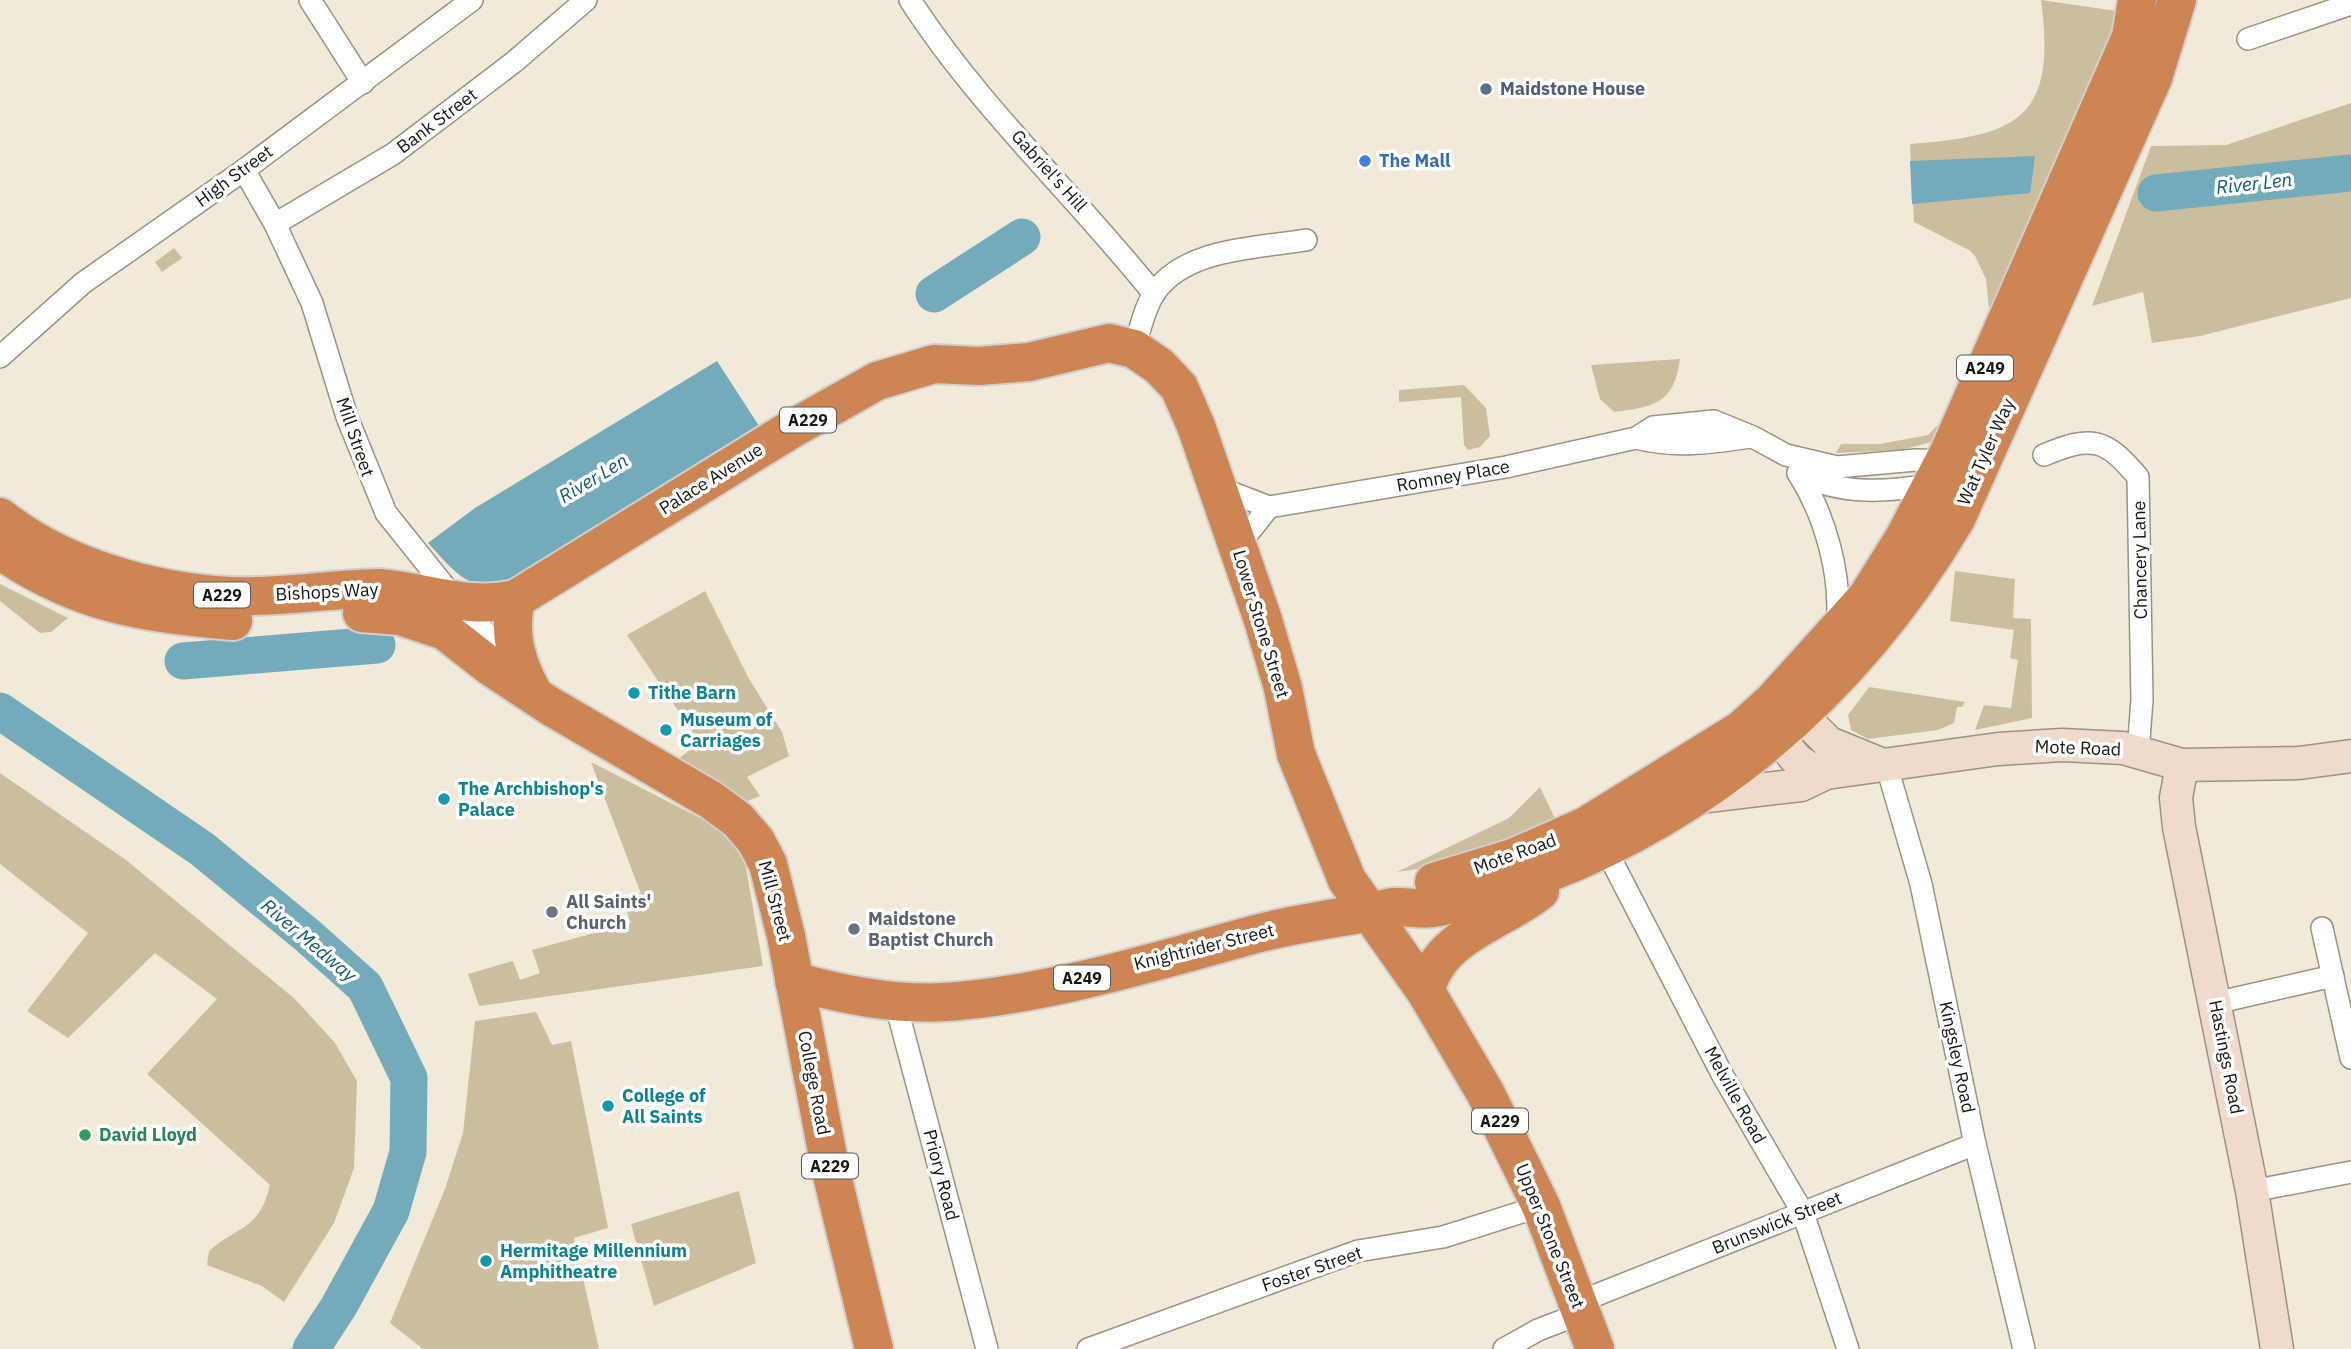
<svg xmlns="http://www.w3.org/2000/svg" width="2351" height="1349" viewBox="0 0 2351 1349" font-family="'IBM Plex Sans',sans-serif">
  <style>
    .green { fill: #cbbe9e }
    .water { fill: #73abbb }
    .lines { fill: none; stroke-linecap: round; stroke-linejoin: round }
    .river { stroke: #73abbb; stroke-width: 37 }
    .street-casing { stroke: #999384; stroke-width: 24 }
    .secondary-casing { stroke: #999384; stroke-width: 35 }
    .highway-casing { stroke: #d1d0cf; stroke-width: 42 }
    .street { stroke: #fff; stroke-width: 21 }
    .secondary { stroke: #f0dacb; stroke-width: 32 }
    .highway { stroke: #cd8553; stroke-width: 38 }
    .service-dot { fill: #5c6f8a; stroke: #fff; stroke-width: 2.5 }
    .shop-dot { fill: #3f7fe0; stroke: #fff; stroke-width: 2.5 }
    .culture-dot { fill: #0f9aa8; stroke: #fff; stroke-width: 2.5 }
    .worship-dot { fill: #6b7280; stroke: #fff; stroke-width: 2.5 }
    .leisure-dot { fill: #2e9e5b; stroke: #fff; stroke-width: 2.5 }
    .labels { text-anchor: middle; stroke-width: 7; stroke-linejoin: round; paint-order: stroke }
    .shield { fill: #fff; stroke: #5d5b57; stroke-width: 2 }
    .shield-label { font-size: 16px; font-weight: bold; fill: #17150f }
    .service-label { font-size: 18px; font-weight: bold; fill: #4e5e75; stroke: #fff; text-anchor: start }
    .street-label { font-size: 18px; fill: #17150f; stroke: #fff }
    .shop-label { font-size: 18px; font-weight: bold; fill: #366cbe; stroke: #fff; text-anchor: start }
    .culture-label { font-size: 18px; font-weight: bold; fill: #0d838f; stroke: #fff; text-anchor: start }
    .worship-label { font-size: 18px; font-weight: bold; fill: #5b616d; stroke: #fff; text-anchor: start }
    .leisure-label { font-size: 18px; font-weight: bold; fill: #27864d; stroke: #fff; text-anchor: start }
    .water-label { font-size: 19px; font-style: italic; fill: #0b5b6c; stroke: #fff }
  </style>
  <rect width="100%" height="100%" fill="#f1ead9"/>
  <g class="green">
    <path d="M2041,0L2124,12L2111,51L1956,418L1935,441L1901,450L1836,453L1841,444H1880L1928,435L1951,412L1990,319L1986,279L1975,256L1969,250L1914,222L1910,144C2018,136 2057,119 2041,0Z"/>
    <path d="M2351,103V298L2200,336L2152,343L2143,292L2092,306L2151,146L2226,145Z"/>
    <path d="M174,248L182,258L162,272L155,262Z"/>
    <path d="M1680,359C1674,403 1655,407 1614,412L1600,399L1591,365Z"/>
    <path d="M1464,385L1486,408L1490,436L1480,447L1468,450L1464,445L1461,397L1399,402V390Z"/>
    <path d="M1955,571L2015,579L2013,618L2031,619L2032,718L1975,730L1984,705L2011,708L2018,660L2010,658L2014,630L1950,621Z"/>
    <path d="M0,584L68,618L51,632L40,633L0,601Z"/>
    <path d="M705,591L748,677L782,732L789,756L747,777L760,796L725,810L672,763L700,743L627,635Z"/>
    <path d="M1869,687L1965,702L1962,707H1957L1954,723L1938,730L1868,739L1851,730L1848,715Z"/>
    <path d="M591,762L741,839L763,966L479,1006L468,974L513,961L520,980L540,973L532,950L631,923L623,901L641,894Z"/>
    <path d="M0,773L126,860L295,999L335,1043L357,1081L354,1168L334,1223L284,1302L262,1286L207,1265L209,1251C241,1224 259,1230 270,1185L147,1074L217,999L155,953L68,1038L27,1011L88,933L0,864Z"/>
    <path d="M1540,787L1562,833L1494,858L1397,872L1509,818Z"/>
    <path d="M536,1012L552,1045L571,1041L608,1228L574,1238L599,1349H423L390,1323L445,1189L463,1133L475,1021Z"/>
    <path d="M739,1191L756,1263L654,1306L631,1224Z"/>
  </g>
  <g class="water">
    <path d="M2035,156L2030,193L1912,204L1910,161Z"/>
    <path d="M717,361L761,429L501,586C465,590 451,567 428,543L475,508Z"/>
  </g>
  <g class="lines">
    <g class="river">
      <path d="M2156,193L2351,173"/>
      <path d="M934,294L1022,237"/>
      <path d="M183,661L377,645"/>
      <path d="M0,711L202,849L308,936L365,987L409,1078L408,1152L391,1211L339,1306L311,1349"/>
    </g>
    <g class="street-casing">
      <g id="street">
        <path d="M310,0L363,83"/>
        <path d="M910,0C979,107 1074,194 1154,294"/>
        <path d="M2248,39L2351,4"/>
        <path d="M244,170L275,224L312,303L347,417L386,513L458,603L515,665"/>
        <path d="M275,224L393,154L514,62L586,0"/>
        <path d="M1134,349C1140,331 1144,308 1155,292C1186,248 1257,248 1306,240"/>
        <path d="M0,357L83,283L244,170L472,0"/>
        <path d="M1636,438C1675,448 1711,443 1751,437"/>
        <path d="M2044,455C2092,435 2105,438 2138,477L2142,700L2138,752"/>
        <path d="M1798,473C1842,496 1888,492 1936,484"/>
        <path d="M1798,473C1825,515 1842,575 1837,625"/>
        <path d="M1217,487L1269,507L1506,467L1636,438L1653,427L1714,421L1753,437L1786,455L1837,467L1916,460L1950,461"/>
        <path d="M1238,546L1269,507"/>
        <path d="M1887,767L1921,884L1975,1144L2024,1349"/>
        <path d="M1605,848L1723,1076L1803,1213L1848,1349"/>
        <path d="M2322,928L2351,1058"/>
        <path d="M895,1001L987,1349"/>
        <path d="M2215,1003L2333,976"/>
        <path d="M2252,1191L2351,1172"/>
        <path d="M1579,1302L1975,1144"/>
        <path d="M1088,1349L1358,1251L1443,1237L1541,1206"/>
        <path d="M1504,1349L1538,1330L1582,1313"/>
      </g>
    </g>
    <g class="secondary-casing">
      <g id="secondary">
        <path d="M1778,704L1802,716L1829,743L1883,765"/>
        <path d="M1776,710C1784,744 1788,765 1826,773L1998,749L2062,745L2123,748L2182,765L2299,763L2351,756"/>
        <path d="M2182,765L2176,798L2179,827L2252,1191L2277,1349"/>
        <path d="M1699,797L1801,785L1826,773"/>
      </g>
    </g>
    <g class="highway-casing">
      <g id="highway">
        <path d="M0,517C61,566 152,592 230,596C279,598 330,589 379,588C427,592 468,610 516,599L790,430L877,381L934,364L979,366L1029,362L1109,343L1134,349L1159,366L1179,387L1196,426L1263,620L1283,688L1296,754L1347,880L1426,992L1486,1094L1541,1206L1595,1349"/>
        <path d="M0,550C76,603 143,614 233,621"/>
        <path d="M516,599C508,634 516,662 533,693"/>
        <path d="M362,613L400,616L445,631L491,667L550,706L711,800L738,820L756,841L768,864L786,936L830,1167L874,1349"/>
        <path d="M1434,882L1513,858L1586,826L1741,730L1773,701L1867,597L1904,538L1950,450L2131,37L2137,0"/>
        <path d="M794,981C843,995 893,1005 945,1002C1044,996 1160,960 1256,934C1294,924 1329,919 1367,913C1376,911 1385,908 1393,907C1409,906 1423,911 1439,907C1663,854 1839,715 1956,519L2153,78L2177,0"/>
        <path d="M1426,992C1435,937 1502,922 1540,891"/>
      </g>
    </g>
    <use href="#street" class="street"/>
    <use href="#secondary" class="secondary"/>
    <use href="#highway" class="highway"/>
  </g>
  <circle class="service-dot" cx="1486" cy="89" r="7"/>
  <circle class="shop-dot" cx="1365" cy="161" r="7"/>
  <g class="culture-dot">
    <circle cx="634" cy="693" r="7"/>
    <circle cx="666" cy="730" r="7"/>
    <circle cx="444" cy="799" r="7"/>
    <circle cx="608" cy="1106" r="7"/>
    <circle cx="486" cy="1261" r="7"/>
  </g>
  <g class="worship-dot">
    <circle cx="552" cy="912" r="7"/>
    <circle cx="854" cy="929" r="7"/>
  </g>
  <circle class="leisure-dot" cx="85" cy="1135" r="7"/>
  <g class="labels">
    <g class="shield">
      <rect x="1957" y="355.5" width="56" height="25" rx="5"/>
      <rect x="780" y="407.5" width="56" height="25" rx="5"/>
      <rect x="194" y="582.5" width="56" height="25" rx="5"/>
      <rect x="1054" y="965.5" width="56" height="25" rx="5"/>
      <rect x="1472" y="1108.5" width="56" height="25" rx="5"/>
      <rect x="802" y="1153.5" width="56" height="25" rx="5"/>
    </g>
    <g class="shield-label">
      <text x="1985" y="374">A249</text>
      <text x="808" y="426">A229</text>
      <text x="222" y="601">A229</text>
      <text x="1082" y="984">A249</text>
      <text x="1500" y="1127">A229</text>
      <text x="830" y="1172">A229</text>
    </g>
    <g class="service-label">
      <text x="1500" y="95">Maidstone House</text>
    </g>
    <g class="street-label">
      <text transform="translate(437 121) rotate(-37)" y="6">Bank Street</text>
      <text transform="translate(1049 171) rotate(48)" y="6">Gabriel's Hill</text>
      <text transform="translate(234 176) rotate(-36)" y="6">High Street</text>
      <text transform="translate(355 437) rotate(71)" y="6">Mill Street</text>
      <text transform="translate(1986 452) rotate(-66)" y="6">Wat Tyler Way</text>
      <text transform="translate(1453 476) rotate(-10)" y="6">Romney Place</text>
      <text transform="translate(711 479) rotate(-32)" y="6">Palace Avenue</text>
      <text transform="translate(2140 560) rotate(-91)" y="6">Chancery Lane</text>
      <text transform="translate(327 592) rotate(-3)" y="6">Bishops Way</text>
      <text transform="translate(1261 624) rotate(73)" y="6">Lower Stone Street</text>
      <text transform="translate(2078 748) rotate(2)" y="6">Mote Road</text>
      <text transform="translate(1515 854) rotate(-20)" y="6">Mote Road</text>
      <text transform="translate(775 901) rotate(75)" y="6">Mill Street</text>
      <text transform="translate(1204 947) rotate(-14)" y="6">Knightrider Street</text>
      <text transform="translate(1957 1057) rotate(78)" y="6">Kingsley Road</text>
      <text transform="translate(2226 1057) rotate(79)" y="6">Hastings Road</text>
      <text transform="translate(814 1083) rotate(79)" y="6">College Road</text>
      <text transform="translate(1735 1095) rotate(61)" y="6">Melville Road</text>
      <text transform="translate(941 1175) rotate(75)" y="6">Priory Road</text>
      <text transform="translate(1777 1223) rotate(-22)" y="6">Brunswick Street</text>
      <text transform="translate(1550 1236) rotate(68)" y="6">Upper Stone Street</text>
      <text transform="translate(1312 1269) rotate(-19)" y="6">Foster Street</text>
    </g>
    <g class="shop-label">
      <text x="1379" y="167">The Mall</text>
    </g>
    <g class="culture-label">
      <text x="648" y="699">Tithe Barn</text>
      <text x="680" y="726">Museum of<tspan x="680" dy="21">Carriages</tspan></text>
      <text x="458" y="795">The Archbishop's<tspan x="458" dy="21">Palace</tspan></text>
      <text x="622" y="1102">College of<tspan x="622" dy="21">All Saints</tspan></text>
      <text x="500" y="1257">Hermitage Millennium<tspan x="500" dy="21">Amphitheatre</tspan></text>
    </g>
    <g class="worship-label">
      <text x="566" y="908">All Saints'<tspan x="566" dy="21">Church</tspan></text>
      <text x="868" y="925">Maidstone<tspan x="868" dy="21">Baptist Church</tspan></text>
    </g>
    <g class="leisure-label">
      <text x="99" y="1141">David Lloyd</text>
    </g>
    <g class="water-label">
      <text transform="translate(2254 183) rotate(-6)" y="7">River Len</text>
      <text transform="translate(593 478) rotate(-31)" y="7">River Len</text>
      <text transform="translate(309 940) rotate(40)" y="7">River Medway</text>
    </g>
  </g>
</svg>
